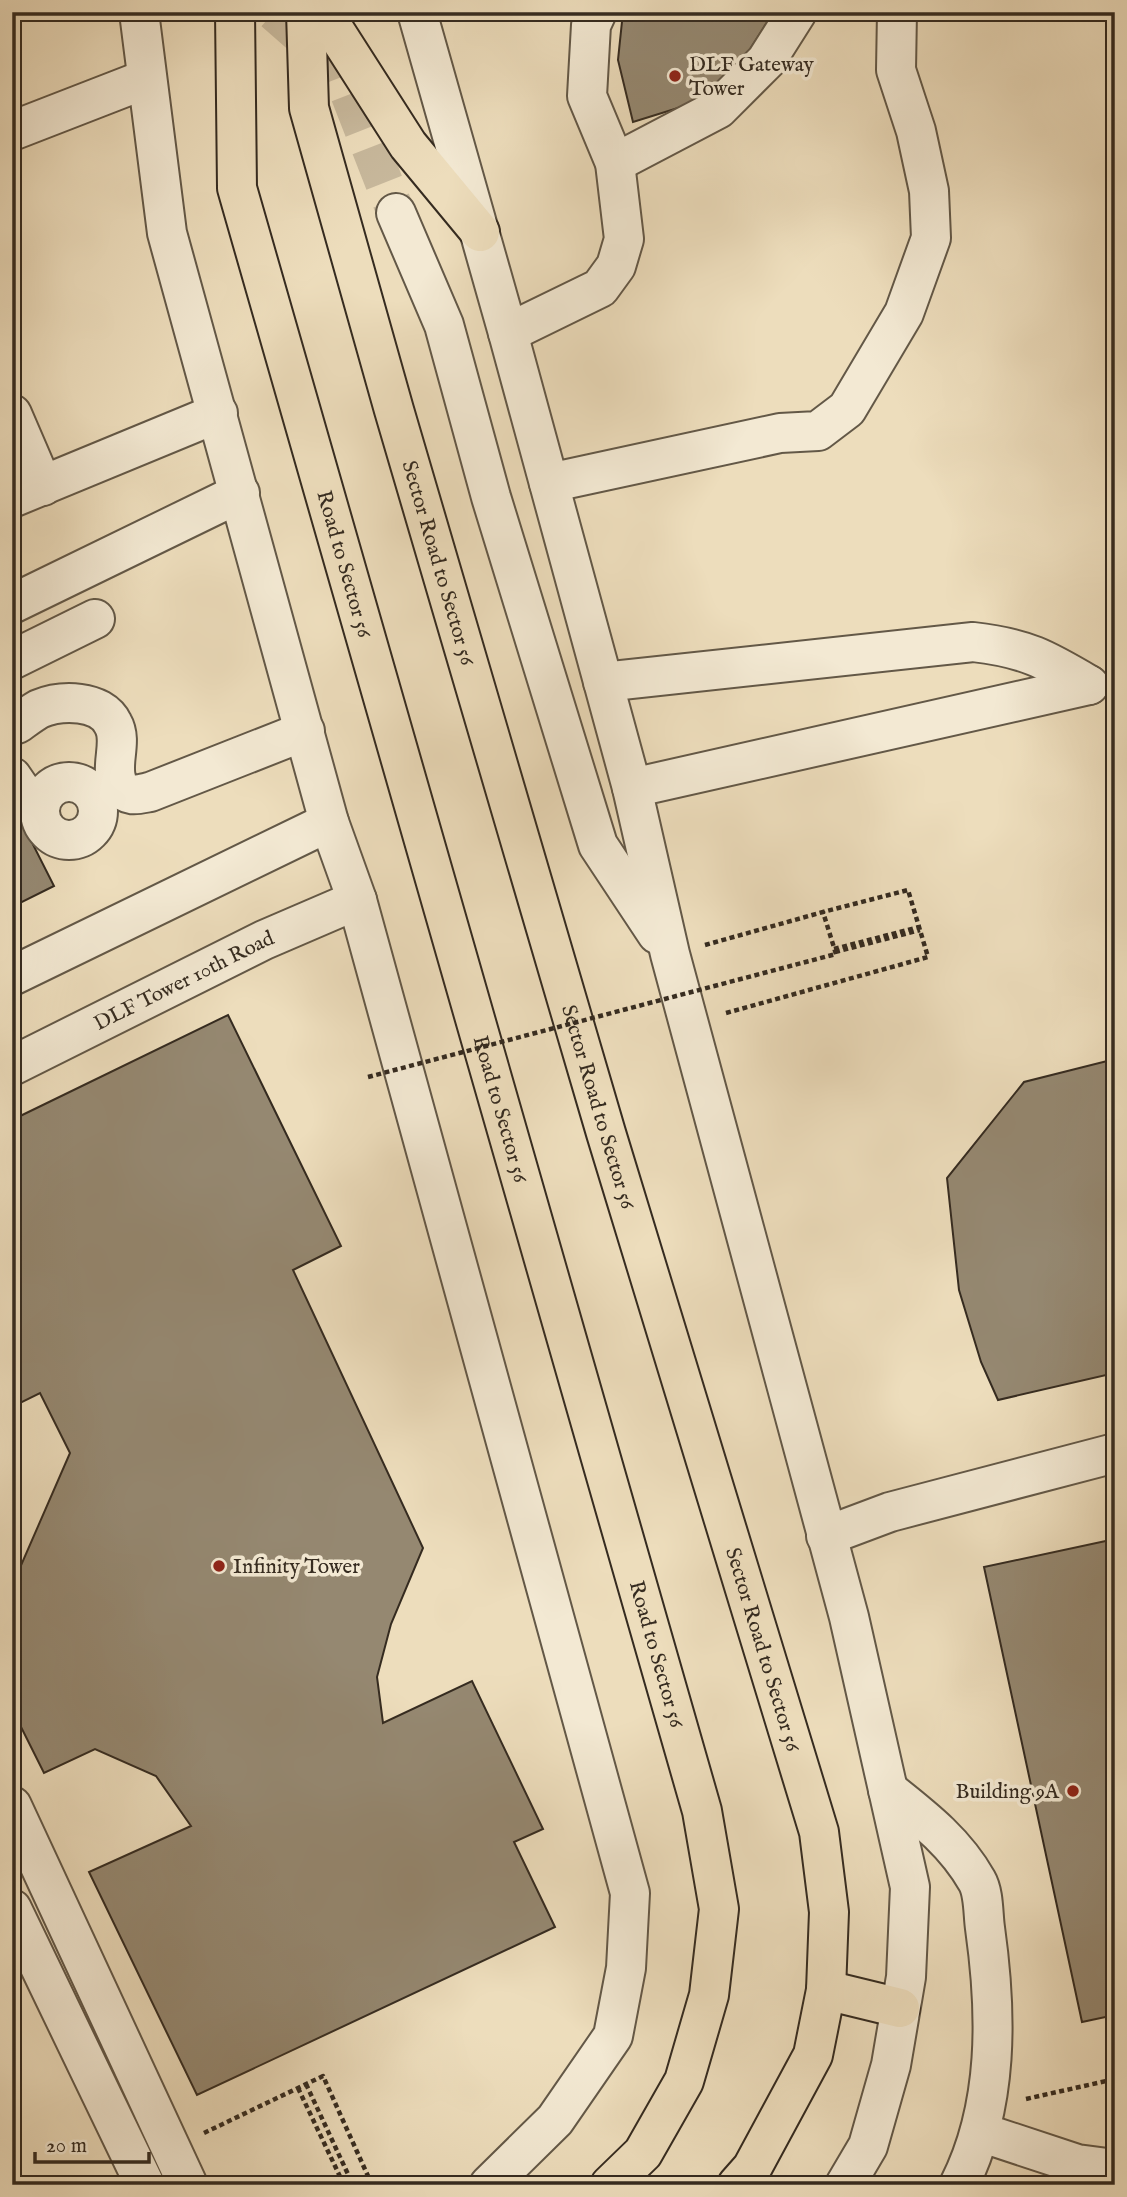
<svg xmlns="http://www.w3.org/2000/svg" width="1127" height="2197" font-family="'IM FELL English',serif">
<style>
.building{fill:#958871;stroke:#352b20;stroke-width:2}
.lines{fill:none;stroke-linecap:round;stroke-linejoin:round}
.minor-tunnel{stroke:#c8b99d;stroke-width:38;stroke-dasharray:38 19;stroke-linecap:butt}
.minor-casing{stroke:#635847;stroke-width:42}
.major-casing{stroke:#352b20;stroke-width:42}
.path{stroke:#352b20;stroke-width:4.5;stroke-dasharray:5 3.5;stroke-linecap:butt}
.minor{stroke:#f3e9d3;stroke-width:38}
.major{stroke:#edddbc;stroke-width:38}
.path-bridge{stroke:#352b20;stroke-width:4.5;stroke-dasharray:5 3.5;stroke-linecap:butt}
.poi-dot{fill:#8f2418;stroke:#f3e9d3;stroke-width:2.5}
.labels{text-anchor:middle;stroke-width:7;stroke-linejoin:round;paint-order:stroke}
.poi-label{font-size:21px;fill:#352b20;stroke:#f3e9d3;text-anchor:start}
.street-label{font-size:21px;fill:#352b20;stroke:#f3e9d3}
</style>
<rect width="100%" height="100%" fill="#edddbc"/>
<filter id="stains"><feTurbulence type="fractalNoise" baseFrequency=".00286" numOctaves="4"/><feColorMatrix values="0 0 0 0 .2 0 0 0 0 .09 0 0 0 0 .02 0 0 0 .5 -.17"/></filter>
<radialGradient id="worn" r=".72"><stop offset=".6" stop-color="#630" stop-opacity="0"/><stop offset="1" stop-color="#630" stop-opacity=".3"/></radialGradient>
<!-- building -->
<path class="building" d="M623 12H770L768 21 740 65 716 88 694 103 633 122 618 60Z
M12 803 54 886 12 907Z
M228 1015 341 1246 293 1270 423 1548 391 1624 377 1677 383 1723 472 1681 543 1829 514 1842 555 1927 197 2095 89 1872 191 1826 156 1776 95 1749 44 1773 12 1709V1586L70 1453 40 1393 12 1407V1120Z
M1115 1059V1373L998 1400 981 1362 959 1290 947 1178 1024 1082Z
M1115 1539V2015L1082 2022 984 1567Z"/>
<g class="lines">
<!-- minor-tunnel -->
<path class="minor-tunnel" d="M274 12 340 70 396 213"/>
<!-- minor casing -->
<g class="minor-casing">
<g id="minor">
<path d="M139 12 167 233 329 822 357 900 630 1893 626 1968 613 2036 555 2120 489 2185"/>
<path d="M417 12 508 333 632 788 670 954 849 1617 910 1887 906 1977 891 2065 868 2146 845 2185"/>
<path d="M12 131 146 79"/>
<path d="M615 163 718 109 766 61 797 12"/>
<path d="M396 213 444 325 491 497 598 845 657 934"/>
<path d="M508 333 600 288 616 266 624 239 615 163 587 96 591 25 597 12"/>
<path d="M12 414 43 486"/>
<path d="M549 483 780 433 818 431 847 409 904 313 931 238 929 191 916 131 896 70 897 12"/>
<path d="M12 498 218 413"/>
<path d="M12 604 240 493"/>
<path d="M12 660 95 619"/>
<path d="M603 682 973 642C1026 648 1045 659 1089 685"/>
<path d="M17 724C24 719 32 713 39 709 61 700 101 699 113 724 124 743 107 769 120 787 128 798 139 794 150 792L305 731"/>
<path d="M12 777 25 796 43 797"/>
<circle cx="69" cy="811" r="29"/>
<path d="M632 788 1089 685"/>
<path d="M12 976 329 822"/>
<path id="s1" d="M12 1066 264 940 357 900"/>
<path d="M826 1536 890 1512 1115 1453"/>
<path d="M888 1790C922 1817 955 1842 977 1881 984 1893 983 1914 985 1928 997 2013 999 2106 959 2185"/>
<path d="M12 1806 188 2185"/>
<path d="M12 1909 145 2185"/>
<path d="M980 2132 1077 2164 1115 2169"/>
</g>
</g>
<!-- major casing -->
<g class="major-casing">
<g id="major">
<path id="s2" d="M235 12 237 188 702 1811 719 1909 709 1995 684 2081 643 2153 610 2185"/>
<path id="s3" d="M306 12 309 108 394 410 606 1133 819 1832 829 1912 826 1990 813 2055 752 2168 737 2185"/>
<path d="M323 12 408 145 480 232"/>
<path d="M826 1990 900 2008"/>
</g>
</g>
<!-- path -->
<path class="path" d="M705 945 823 912 836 954
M834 949 919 927
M835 952 920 930
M726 1013 928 957 908 890 823 912
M306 2084 353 2185
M298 2088 344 2185
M1026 2099 1115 2079
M204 2133 323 2076 372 2185
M362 2185 370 2181"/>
<!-- minor -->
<use href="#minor" class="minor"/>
<!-- major -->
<use href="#major" class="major"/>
<!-- path-bridge -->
<path class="path-bridge" d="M368 1077 836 954"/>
</g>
<!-- markers -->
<g class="poi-dot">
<circle cx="675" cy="76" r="7"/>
<circle cx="219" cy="1566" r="7"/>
<circle cx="1073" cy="1791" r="7"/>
</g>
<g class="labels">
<!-- poi labels -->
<g class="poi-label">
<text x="689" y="71">DLF Gateway<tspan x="689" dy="24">Tower</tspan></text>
<text x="233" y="1573">Infinity Tower</text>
<text x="1059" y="1798" text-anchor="end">Building 9A</text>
</g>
<!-- street labels -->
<g class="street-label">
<text dy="7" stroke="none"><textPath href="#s3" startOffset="569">Sector Road to Sector 56</textPath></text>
<text dy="7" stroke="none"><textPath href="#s2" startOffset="567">Road to Sector 56</textPath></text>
<text dy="7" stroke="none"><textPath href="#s1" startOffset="192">DLF Tower 10th Road</textPath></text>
<text dy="7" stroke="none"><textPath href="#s3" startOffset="1136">Sector Road to Sector 56</textPath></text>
<text dy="7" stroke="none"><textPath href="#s2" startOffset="1134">Road to Sector 56</textPath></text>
<text dy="7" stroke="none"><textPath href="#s3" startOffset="1703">Sector Road to Sector 56</textPath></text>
<text dy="7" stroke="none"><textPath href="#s2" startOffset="1701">Road to Sector 56</textPath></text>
</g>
</g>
<!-- margin -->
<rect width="1127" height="2197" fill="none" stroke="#edddbc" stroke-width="42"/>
<rect x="14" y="14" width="1099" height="2169" fill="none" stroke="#352b20" stroke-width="3.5"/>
<rect x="21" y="21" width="1085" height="2155" fill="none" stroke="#352b20" stroke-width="2"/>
<!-- scale -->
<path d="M35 2152v10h114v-10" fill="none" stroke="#352b20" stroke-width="3.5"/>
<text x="46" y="2152" font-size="21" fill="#352b20" stroke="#f3e9d3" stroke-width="5" paint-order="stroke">20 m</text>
<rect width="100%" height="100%" filter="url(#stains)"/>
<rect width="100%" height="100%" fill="url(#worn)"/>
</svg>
